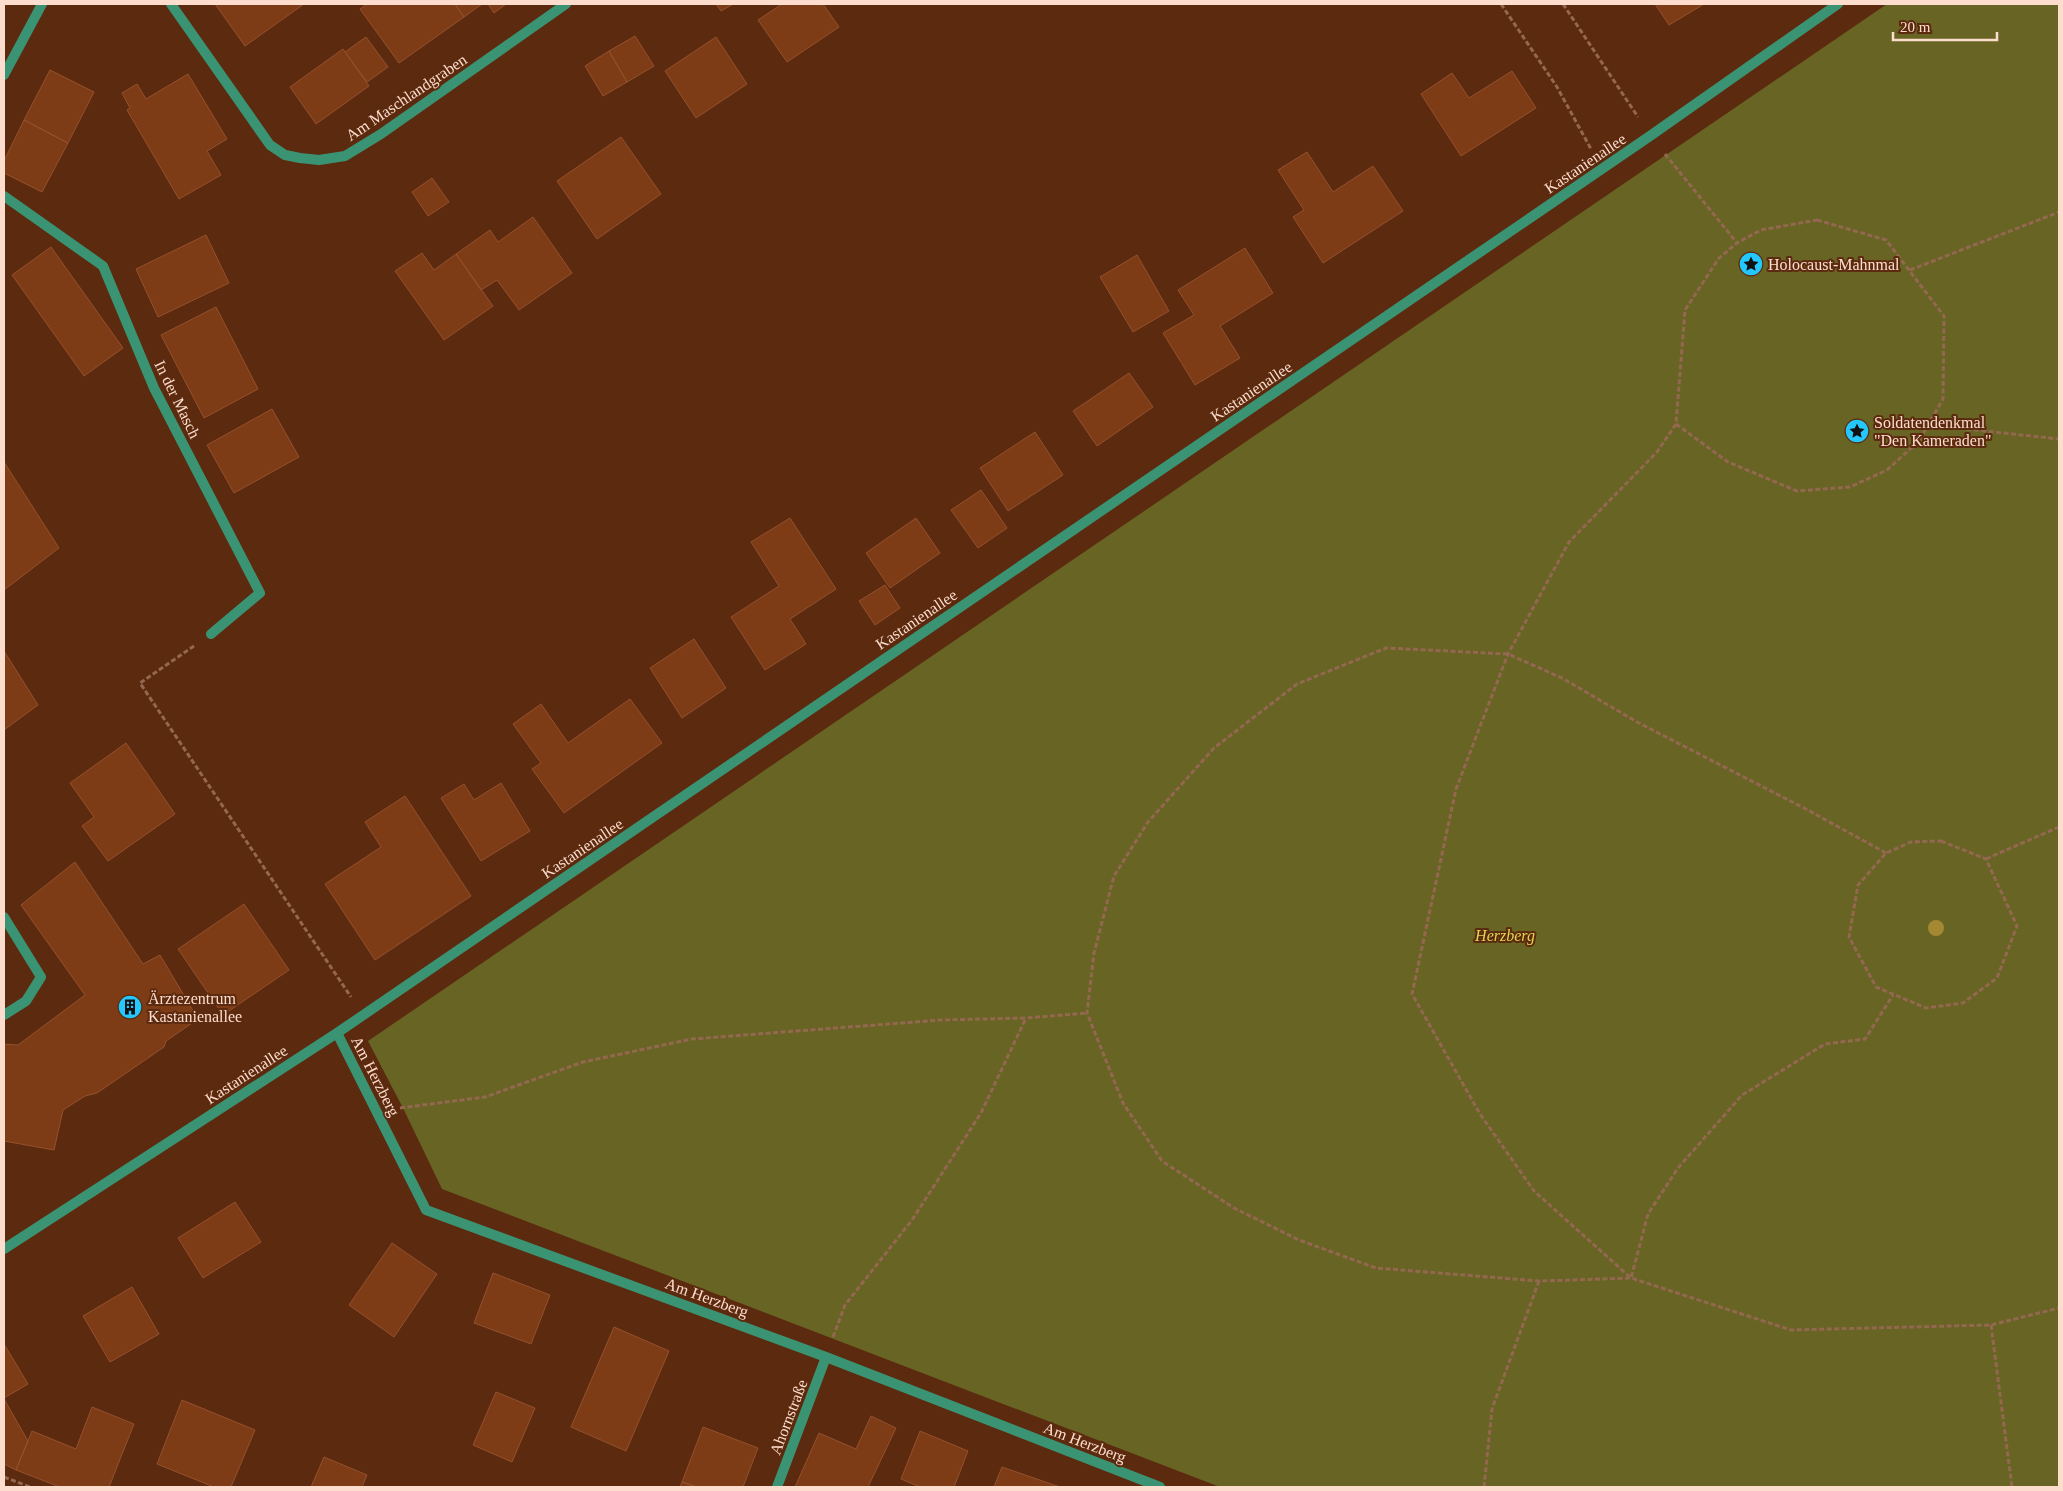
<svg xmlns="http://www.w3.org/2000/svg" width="2063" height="1491" font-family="Georgia,serif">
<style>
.green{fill:#676424}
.building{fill:#7d3b16;stroke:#95512e}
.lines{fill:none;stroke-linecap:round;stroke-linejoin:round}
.path{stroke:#946850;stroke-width:3;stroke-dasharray:5 2.5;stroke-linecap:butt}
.service{stroke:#3a9474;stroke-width:10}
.minor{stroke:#3a9474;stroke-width:10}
.tree{fill:#a48932}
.labels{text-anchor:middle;stroke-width:4;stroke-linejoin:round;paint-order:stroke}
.street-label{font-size:16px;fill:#fdddce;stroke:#5c2a0e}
.poi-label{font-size:16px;fill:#fdddce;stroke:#5c2a0e;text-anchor:start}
.park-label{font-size:16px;font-style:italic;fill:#ded750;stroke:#5c2a0e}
</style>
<rect width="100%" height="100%" fill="#5c2a0e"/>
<!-- green -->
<path class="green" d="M1887 4H2059V1487H1220L442 1189 403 1108 368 1041Z"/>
<!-- building -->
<path class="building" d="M215 4H304L245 46Z
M367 4H455L464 17 399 63 360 9Z
M455 4H482L464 17Z
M488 4H506L494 13Z
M716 4H733L721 11Z
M782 4H823L839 27 787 62 758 20Z
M1655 4H1704L1669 25Z
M635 36 654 66 627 82 609 51Z
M366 37 388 67 367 82 345 52Z
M716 37 747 84 696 118 665 71Z
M343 49 369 86 316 124 290 87Z
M609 51 627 82 603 96 585 66Z
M50 70 94 92 68 143 24 120Z
M1512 71 1536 108 1461 156 1421 94 1452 73 1469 98Z
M188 74 227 139 207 151 221 175 179 199 127 110 130 108 122 93 137 84 146 99Z
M24 120 68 143 42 192 4 173V161Z
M621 137 661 194 597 239 557 181Z
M1307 152 1333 192 1373 166 1403 211 1323 263 1293 217 1304 210 1278 170Z
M432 178 449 202 428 216 412 192Z
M533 217 572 273 519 310 497 280 481 290 456 254 490 230 498 242Z
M206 235 229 283 158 317 136 269Z
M51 247 123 348 84 376 12 275Z
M1245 248 1273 293 1220 326 1240 358 1195 385 1163 333 1194 315 1178 290Z
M422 253 434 270 456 254 493 306 444 340 395 271Z
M1137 255 1169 311 1133 332 1100 277Z
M216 307 258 389 204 418 161 335Z
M1129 373 1153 407 1097 446 1073 411Z
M272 409 299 457 234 493 207 445Z
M1035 432 1063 475 1008 511 980 468Z
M4 462 59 548 4 590Z
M981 490 1007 528 978 548 951 510Z
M790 518 836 589 790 619 806 644 765 670 731 617 779 586 751 542Z
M916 518 940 553 890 588 866 553Z
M885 585 900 608 875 625 859 601Z
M694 639 726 688 682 718 650 668Z
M4 651 38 705 4 730Z
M630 699 662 743 564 813 532 769 541 763 513 724 541 704 568 743Z
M126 743 175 814 108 861 82 826 94 817 70 783Z
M501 783 530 831 481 861 441 798 464 784 474 800Z
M405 796 471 896 375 960 325 884 381 847 365 822Z
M75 862 143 964 160 955 198 1019 166 1041 164 1047 97 1093 85 1096 63 1110 54 1150 4 1141V1044L18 1045 85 995 21 905Z
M244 904 289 970 223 1015 178 949Z
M235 1202 261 1242 203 1278 178 1238Z
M392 1243 437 1274 394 1337 349 1305Z
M493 1273 550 1295 531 1344 474 1323Z
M132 1287 159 1334 110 1362 83 1316Z
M614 1327 669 1351 626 1451 571 1427Z
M4 1344 28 1384 4 1398Z
M496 1392 535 1408 512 1462 473 1445Z
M4 1399 28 1441 16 1470 4 1464Z
M182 1400 255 1430 231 1487H214L157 1464Z
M92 1407 134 1424 109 1487H60L16 1470 32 1431 76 1449Z
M871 1416 896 1428 868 1487H795L819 1433 856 1449Z
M703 1427 758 1448 743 1487H697L682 1482Z
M920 1431 968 1451 954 1487H920L901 1479Z
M324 1457 367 1475 362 1487H311Z
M1002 1467 1060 1487H994Z
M682 1482 697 1487H680Z"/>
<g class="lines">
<!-- path -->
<path class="path" d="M1501 4 1557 87 1591 149
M1563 4 1638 117
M1665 154 1737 243
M1817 220 1886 240 1944 316 1943 399 1919 441 1887 470 1850 487 1797 491 1728 462 1676 424 1685 310 1719 258 1737 243 1761 230Z
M1910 270 2059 212
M1676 424 1657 452 1569 542 1508 654 1456 789 1412 994 1480 1114 1534 1191 1631 1278 1648 1214 1678 1168 1742 1095 1825 1044 1865 1039 1893 995
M1929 425 2059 439
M194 646 140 683 351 997
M1941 841 1986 859 2017 926 1997 978 1963 1003 1926 1008 1876 987 1849 937 1858 885 1886 853 1911 842Z
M1886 853 1804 808 1637 722 1562 678 1508 654 1386 648 1297 684 1214 748 1148 822 1114 876 1094 953 1087 1013 1123 1103 1162 1161 1234 1208 1299 1240 1376 1268 1539 1281 1631 1278 1791 1330 1991 1325 2059 1308
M1986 859 2059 827
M400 1108 485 1097 583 1062 692 1039 941 1020 1026 1018 1087 1013
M1991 1325 2012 1487
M833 1337 845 1305 912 1220 981 1113 1026 1018
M4 1477 30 1487
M1484 1487 1492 1409 1539 1281"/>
<!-- service -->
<path class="service" d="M4 917 41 977 26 1001 4 1015"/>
<!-- minor -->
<path class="minor" d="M171 4 270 145 285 155 300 158 319 160 345 156 381 134 566 4
M4 75 42 4
M4 196 103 266 154 388 260 593 211 634
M337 1033 426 1210 826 1357 1160 1487
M4 1249 337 1033 1650 136 1838 4
M777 1487 826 1357"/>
</g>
<!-- trees -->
<circle class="tree" cx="1936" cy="928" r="8"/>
<!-- icons -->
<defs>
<g id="sight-disc" transform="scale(1.25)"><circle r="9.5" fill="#23c9fe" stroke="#5c2a0e"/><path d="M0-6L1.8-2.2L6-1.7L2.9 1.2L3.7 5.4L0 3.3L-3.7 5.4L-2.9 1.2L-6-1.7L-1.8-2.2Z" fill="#111"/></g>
<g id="building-disc" transform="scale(1.25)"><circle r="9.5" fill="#23c9fe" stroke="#5c2a0e"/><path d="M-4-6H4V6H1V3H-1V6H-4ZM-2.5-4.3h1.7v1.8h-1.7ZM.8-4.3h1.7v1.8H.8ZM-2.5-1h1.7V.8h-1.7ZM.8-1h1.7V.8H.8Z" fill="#111"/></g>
</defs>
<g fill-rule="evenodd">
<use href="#sight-disc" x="1751" y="264"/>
<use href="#sight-disc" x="1857" y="431"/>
<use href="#building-disc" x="130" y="1007"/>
</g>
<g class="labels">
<!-- street labels -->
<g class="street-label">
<text transform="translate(406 97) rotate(-34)" y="6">Am Maschlandgraben</text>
<text transform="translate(1585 163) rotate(-34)" y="6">Kastanienallee</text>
<text transform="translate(1251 391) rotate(-34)" y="6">Kastanienallee</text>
<text transform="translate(178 399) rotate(64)" y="6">In der Masch</text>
<text transform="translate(916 619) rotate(-34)" y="6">Kastanienallee</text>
<text transform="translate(582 848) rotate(-34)" y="6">Kastanienallee</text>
<text transform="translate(246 1074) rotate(-33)" y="6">Kastanienallee</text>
<text transform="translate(376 1076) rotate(63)" y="6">Am Herzberg</text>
<text transform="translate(707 1297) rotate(20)" y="6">Am Herzberg</text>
<text transform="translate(788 1417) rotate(-69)" y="6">Ahornstraße</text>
<text transform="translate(1085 1442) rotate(21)" y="6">Am Herzberg</text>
</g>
<!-- poi labels -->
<g class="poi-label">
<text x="1768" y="270">Holocaust-Mahnmal</text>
<text x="1874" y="428">Soldatendenkmal<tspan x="1874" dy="18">"Den Kameraden"</tspan></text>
<text x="148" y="1004">Ärztezentrum<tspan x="148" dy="18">Kastanienallee</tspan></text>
</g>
<!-- park labels -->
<g class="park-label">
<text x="1505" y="941">Herzberg</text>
</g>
</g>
<!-- border -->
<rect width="2063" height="1491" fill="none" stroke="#fdddce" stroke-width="10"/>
<!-- scale -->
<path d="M1893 32v8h104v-8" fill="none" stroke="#fdddce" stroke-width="2.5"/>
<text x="1900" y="32" font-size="15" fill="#fdddce" stroke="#5c2a0e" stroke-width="4" paint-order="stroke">20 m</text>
</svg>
